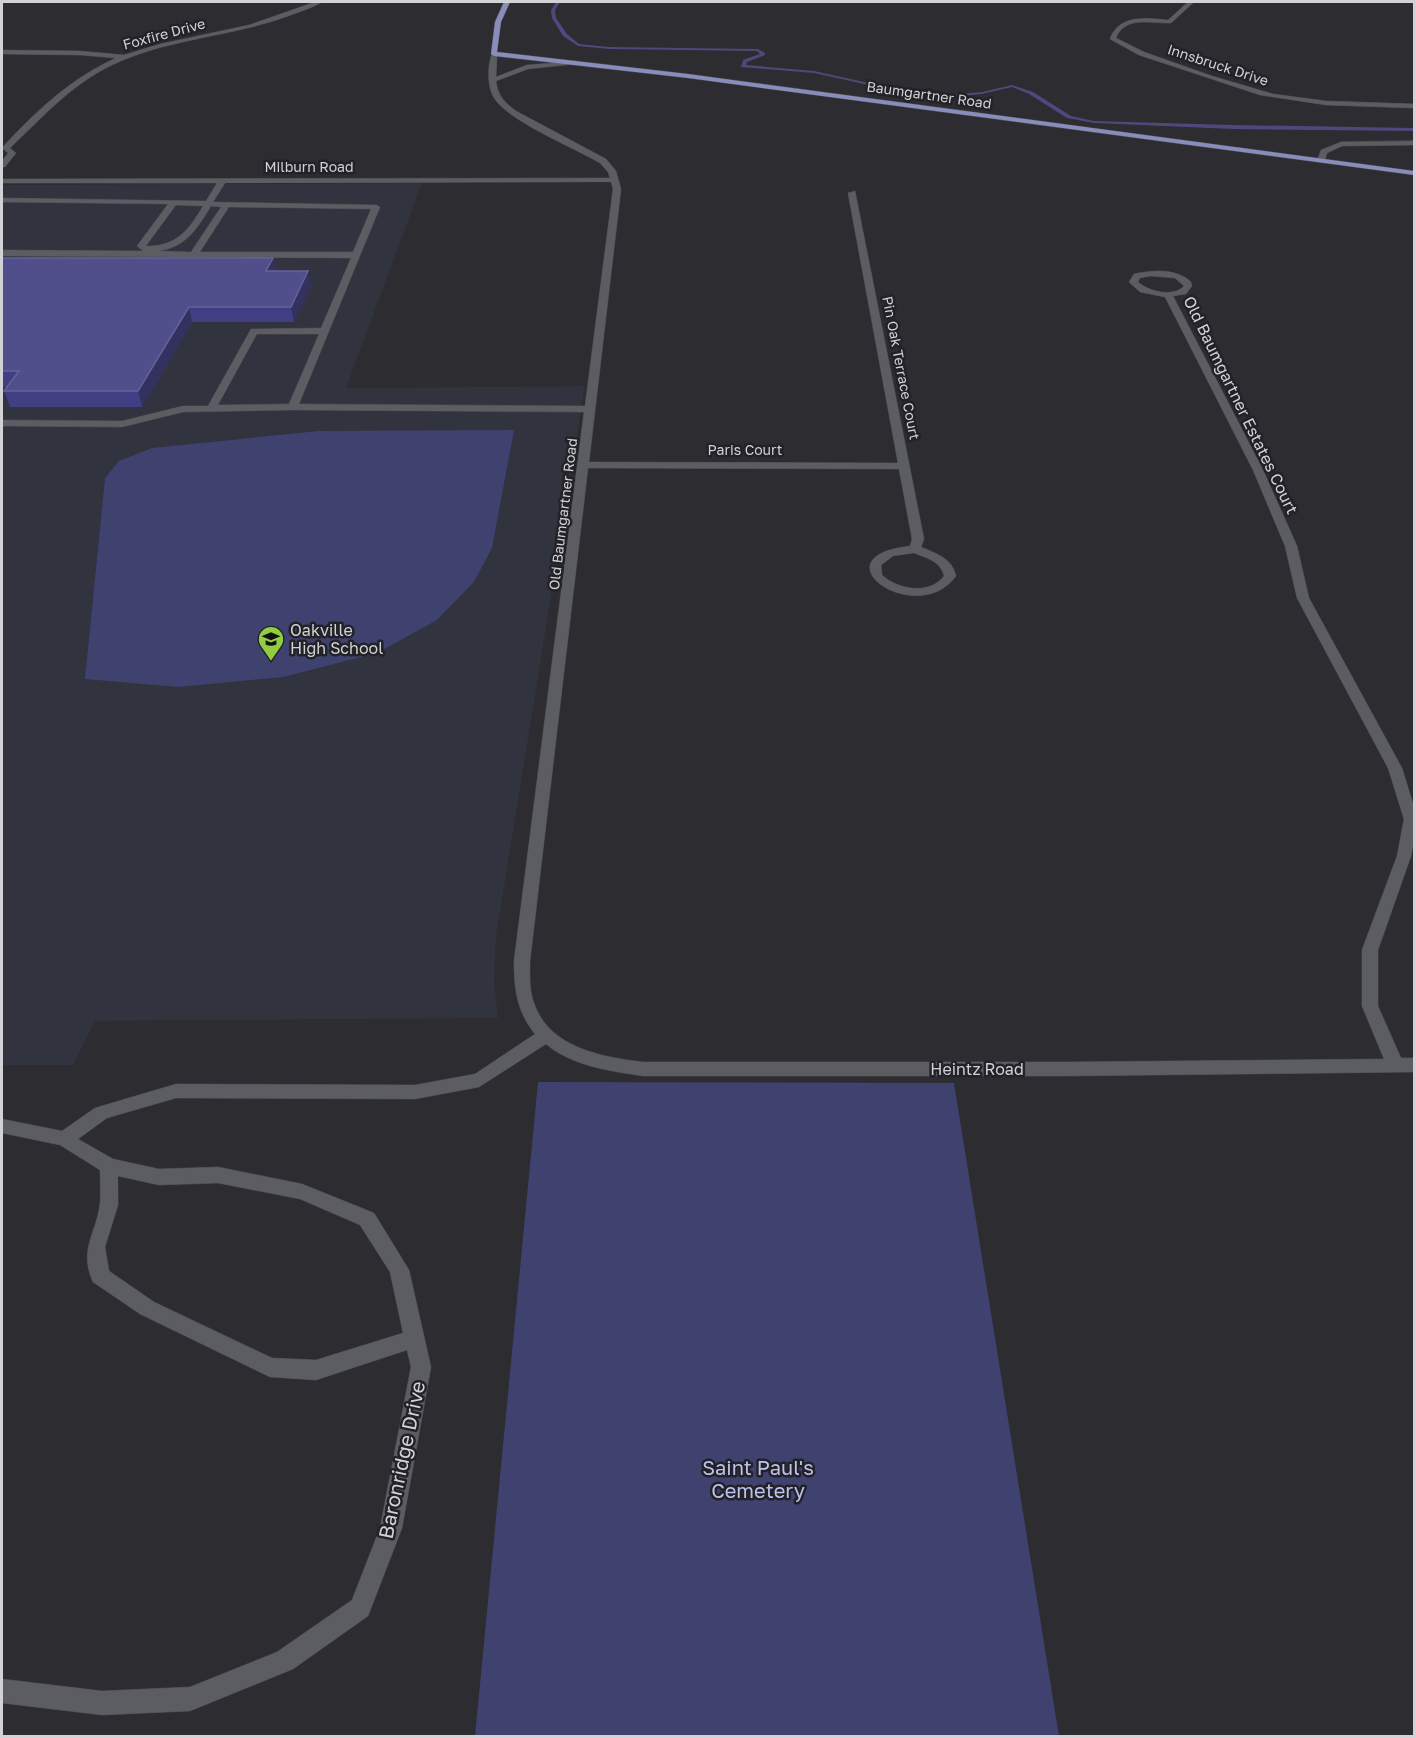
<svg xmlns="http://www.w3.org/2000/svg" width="1416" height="1738" font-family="'Golos Text',sans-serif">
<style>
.built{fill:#31333e}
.green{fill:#3f416f}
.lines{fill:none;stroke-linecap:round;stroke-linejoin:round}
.stream{fill:#50477b;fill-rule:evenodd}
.minor-casing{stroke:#494a4e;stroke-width:1}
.major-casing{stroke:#494a4e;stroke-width:1}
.minor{fill:#5c5d63;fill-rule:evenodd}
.major{fill:#898dbc;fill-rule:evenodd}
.wall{fill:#413f83}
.shaded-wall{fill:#32315f}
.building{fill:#504f8c;stroke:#646397;stroke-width:1.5}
.labels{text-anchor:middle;stroke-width:5;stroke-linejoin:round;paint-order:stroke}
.far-street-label{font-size:14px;fill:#d1d2d5;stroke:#222228}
.street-label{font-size:16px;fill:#d1d2d5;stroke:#222228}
.poi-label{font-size:16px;fill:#d1d2d5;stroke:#222228;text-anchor:start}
.near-street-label{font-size:20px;fill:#d1d2d5;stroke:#222228}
.near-park-label{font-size:20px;fill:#bdc2ec;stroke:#222228}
</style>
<rect width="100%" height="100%" fill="#2c2c31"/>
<!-- built -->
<path class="built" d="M422 183 346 388 585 386 496 937 494 980 498 1018 95 1021 73 1065H2V185Z"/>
<!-- green -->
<path class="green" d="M514 430 492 548 474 582 437 620 377 653 283 677 178 687 85 679 105 478 119 461 152 448 319 431Z
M538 1082 954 1083 1059 1736H475Z"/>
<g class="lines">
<!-- stream -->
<path class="stream" d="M556 2H560L555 10 556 18 567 34 579 44 609 47 758 49 765 53V55L747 62 746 65 814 71 905 91 949 95 982 92 1012 85 1033 92 1071 116 1094 121 1233 125 1414 128V131L1233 129 1094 123 1067 118 1029 94 1012 87 982 94 949 97 905 93 814 73 741 67 743 60 760 54 757 51 609 49 578 46 563 36 552 18 551 10Z"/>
<!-- minor casing -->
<g class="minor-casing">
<path id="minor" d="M315 2H322C312 8 299 12 288 16 234 36 174 38 121 61 75 80 45 115 10 148L16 153 5 167H2V161L8 153 2 148C35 112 71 78 116 58L80 55 2 54V50L80 51 124 55 160 44 249 25Z
M1188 2H1194L1171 23C1152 24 1125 15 1116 38L1144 52 1212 76 1273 94 1326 101 1414 104V108L1326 105 1260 95 1139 55 1110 39C1119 14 1146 18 1168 20Z
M492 53 497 54 496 77 527 65 576 61 574 64 528 69 496 81C498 96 504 102 516 111L606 159 616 171 621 189 589 462 898 463 848 193 855 191 924 539 921 547C937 554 952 558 956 576 917 630 813 557 910 546L912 539 899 469 588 468 530 961C530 975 529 990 534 1003 549 1048 602 1057 643 1062H1066L1384 1059 1362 1006V950L1397 856 1404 819 1388 768 1297 598 1285 546 1253 470 1165 297 1140 292 1129 282 1134 274C1153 270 1176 268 1191 282L1192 286 1186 294 1173 296 1263 470 1297 546 1309 598 1402 768 1414 807V839L1411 856 1378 950V1006L1401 1058H1414V1072L1066 1076H643C610 1071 572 1066 546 1044L479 1087 415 1099 176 1098 107 1118 78 1139 113 1159 159 1169 218 1167 302 1184 374 1213 409 1270 431 1367 402 1528 368 1616 293 1669 190 1711 102 1715 2 1703V1679L102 1691 190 1687 277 1652 352 1600 380 1528 411 1367 407 1350 316 1380 270 1377 140 1314 93 1282C78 1249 97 1233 100 1203 101 1192 100 1181 100 1170L60 1145 2 1133V1119L62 1131 95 1108 176 1084 415 1085 475 1074 535 1034C517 1012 514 989 514 961L584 412 293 410 183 412 122 427 2 426V420L122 421 183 406H208L251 329 321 328 351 258 2 256V250L143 251 137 246 168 204 2 202V198L206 201 217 183H2V179L610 178 608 172 600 163C575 148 502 119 492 94 487 82 488 64 492 53ZM611 182 613 189 585 406 299 404 380 207 376 205 213 202 225 183ZM176 205 203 206C189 230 176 247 146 246ZM211 206 221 207 191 252 159 251C186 247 197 229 211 206ZM229 207 371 209 353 252H200ZM1151 276 1175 278 1184 286C1173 298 1148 291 1138 282L1140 278ZM257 334H319L289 404 218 405ZM914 553C926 558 941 561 944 576 930 595 898 590 882 575L881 565 893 556ZM118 1176 159 1185 218 1183 300 1199 360 1225 390 1272 403 1333 316 1360 272 1358 154 1302 109 1271 105 1247 118 1205Z
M1414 141V145L1342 146 1327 153 1324 163 1317 161 1321 150 1341 142Z"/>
</g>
<!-- major casing -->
<g class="major-casing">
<path id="major" d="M504 2H510L501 22 497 52 688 74 1414 171V175L688 78 494 56 491 54 495 22Z"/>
</g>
<!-- minor -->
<use href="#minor" class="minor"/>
<!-- major -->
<use href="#major" class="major"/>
</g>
<!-- wall -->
<path class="wall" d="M2 258H273L276 271 311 286 294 322H192L142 407H10L4 391 7 387H2Z"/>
<!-- shaded-wall -->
<path class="shaded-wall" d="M273 258 276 273 266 271Z
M308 271 311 286 294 322 291 307Z
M189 307 192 322 142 407 138 391Z"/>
<!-- building -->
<path class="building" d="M2 258H273L266 271H308L291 307H189L138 391H4L19 371H2Z"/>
<!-- icons -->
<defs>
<g id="school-pin" transform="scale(1.35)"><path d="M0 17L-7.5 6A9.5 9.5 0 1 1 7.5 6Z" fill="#90cd41" stroke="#222228"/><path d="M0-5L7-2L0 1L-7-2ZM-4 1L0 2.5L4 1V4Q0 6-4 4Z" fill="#111"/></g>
</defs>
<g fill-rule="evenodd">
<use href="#school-pin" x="271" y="639"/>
</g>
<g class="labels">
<!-- far-street labels -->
<g class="far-street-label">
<text transform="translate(164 34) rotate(-15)" y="5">Foxfire Drive</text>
<text transform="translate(1218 65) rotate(18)" y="5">Innsbruck Drive</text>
<text transform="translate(929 95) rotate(8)" y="5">Baumgartner Road</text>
<text x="309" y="172">Milburn Road</text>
<text transform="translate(901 368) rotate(79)" y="5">Pin Oak Terrace Court</text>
<text x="745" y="455">Paris Court</text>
<text transform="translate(563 514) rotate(-83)" y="5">Old Baumgartner Road</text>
</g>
<!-- street labels -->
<g class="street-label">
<text transform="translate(1241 405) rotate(64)" y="6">Old Baumgartner Estates Court</text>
<text x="977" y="1075">Heintz Road</text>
</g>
<!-- poi labels -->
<g class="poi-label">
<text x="290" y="636">Oakville<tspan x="290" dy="18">High School</tspan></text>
</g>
<!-- near-street labels -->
<g class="near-street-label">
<text transform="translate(402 1460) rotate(-78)" y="7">Baronridge Drive</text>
</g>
<!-- near-park labels -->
<g class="near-park-label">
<text x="758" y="1475">Saint Paul's<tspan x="758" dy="23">Cemetery</tspan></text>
</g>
</g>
<!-- border -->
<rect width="1416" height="1738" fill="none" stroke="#d1d2d5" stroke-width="6"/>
</svg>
